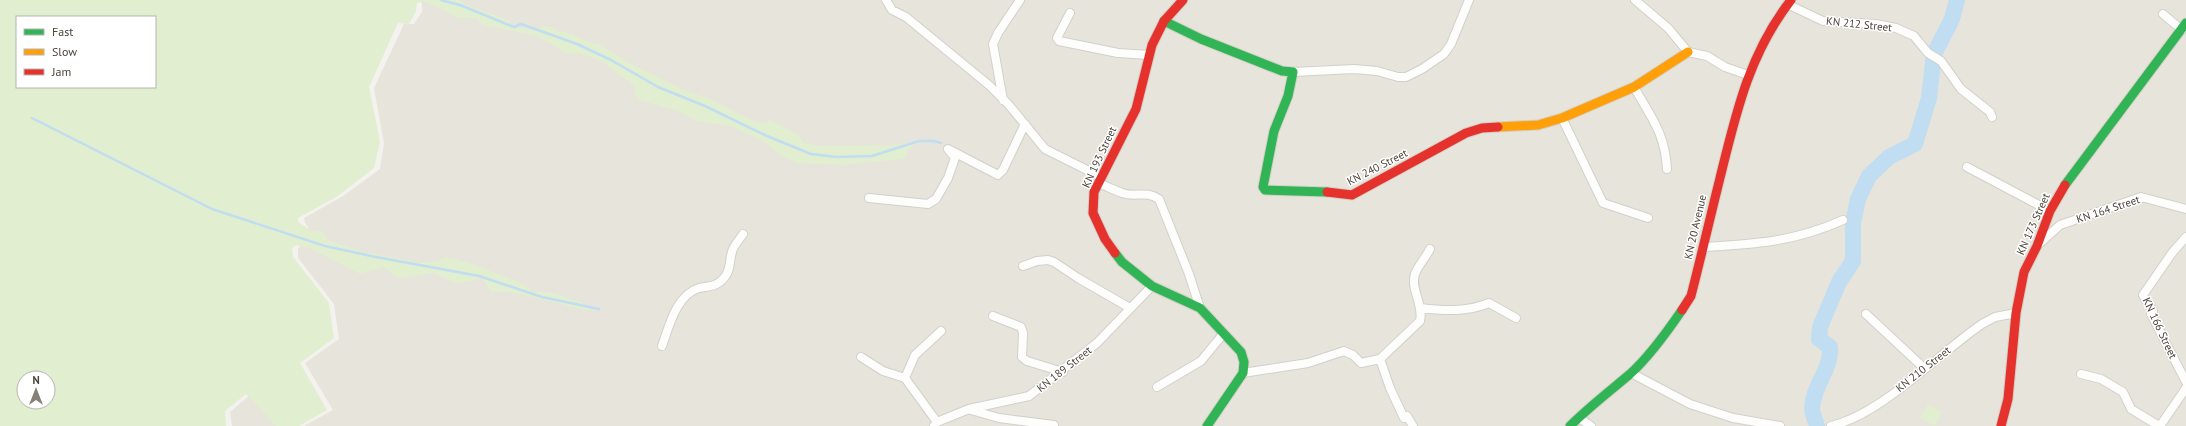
<svg xmlns="http://www.w3.org/2000/svg" width="2186" height="426" font-family="'PT Sans',sans-serif">
<style>
.residential{fill:#e7e4dc}
.green{fill:#e1eecf;fill-rule:evenodd}
.lines{fill:none;stroke-linecap:round;stroke-linejoin:round}
.stream{stroke:#c0ddf1;stroke-width:2.5}
.river{stroke:#c0ddf1;stroke-width:16}
.street-casing{stroke:#d2d0cb;stroke-width:10}
.fast-casing{stroke:#d3cfc5;stroke-width:11}
.slow-casing{stroke:#d3cfc5;stroke-width:11}
.jam-casing{stroke:#d3cfc5;stroke-width:11}
.street{stroke:#fdfdfc;stroke-width:8}
.fast{stroke:#30b455;stroke-width:9}
.slow{stroke:#ff9f0a;stroke-width:9}
.jam{stroke:#e5322d;stroke-width:9}
.labels{text-anchor:middle;stroke-width:3;stroke-linejoin:round;paint-order:stroke}
.street-label{font-size:11px;fill:#4b4439;stroke:#fff}
</style>
<rect width="100%" height="100%" fill="#f4f2ee"/>
<!-- residential -->
<path class="residential" d="M420 0H2186V426H304L333 410 305 363 339 339 334 304 298 258V249L301 245H306L309 228 305 223 304 218 343 196 380 169 384 143 374 88 404 24H414L422 12V4Z
M251 394 277 426H232L230 412Z"/>
<!-- green -->
<path class="green" d="M0 0H460L466 5 506 19 515 27 537 30 543 26 552 27 559 32H566L595 44 598 43 627 62 686 91 711 99 747 118 763 123 770 120 799 135 803 142 817 146 896 145 917 140V143L908 150 905 159 842 165 798 163 780 155 764 141 730 126 696 121 681 112 639 100 636 97 634 85 599 60 582 54 566 53 537 36 483 25 476 18H459L424 1 417 3 416 11 409 24 398 23 369 87 380 142 374 168 338 196 298 218 299 223 311 230 322 231 328 240 360 251 419 263 438 261 446 257 473 264 523 284 533 292C552 289 572 301 590 306L591 309 589 311 516 293 490 291 482 278 457 284 433 273 399 279 384 267 360 274 310 248 296 245 292 249 293 257 329 303 334 338 300 363 327 410 299 426H276L246 394 225 411 226 426H0ZM17 17H155V87H17ZM24 378H48V402H24Z
M1928 404 1942 412 1935 426 1920 418Z"/>
<g class="lines">
<!-- stream -->
<path class="stream" d="M441 0 460 5 514 27 521 24 577 44 611 60 658 87 705 106 767 136 811 154 836 157 872 156 919 141H934L941 143
M32 118 212 209 325 246 376 257 479 276 542 297 599 309"/>
<!-- river -->
<path class="river" d="M1817 426C1816 421 1812 414 1812 408 1813 385 1832 369 1830 347L1819 339 1820 327 1839 282 1853 261V223L1858 199 1869 176 1889 157 1915 144 1929 98 1934 54 1952 19 1957 0"/>
<!-- street casing -->
<g class="street-casing">
<path id="street" d="M886 0 892 10 906 17 990 86 1009 105 1045 149 1101 177
M1635 0 1668 28 1688 52 1707 56 1725 67 1748 75
M1787 4 1823 21 1876 24 1896 28 1914 36 1928 53 1941 61 1961 89 1990 112 1992 117
M1070 13 1057 38 1059 41 1118 53 1150 55
M2163 14 2182 30
M1293 72 1354 69 1377 71 1398 77H1406L1422 69 1444 54 1451 44 1469 0
M1634 87C1651 117 1665 133 1667 169
M1003 100 993 44 998 33 1020 0
M1562 118 1603 203 1648 218
M1967 167 2050 211
M1098 183C1106 186 1114 190 1122 193 1137 198 1145 190 1159 199L1189 274 1200 308
M869 198 928 204 936 199 948 178 955 158 948 149 998 175 1003 170 1025 124
M2186 237 2172 253 2143 295 2153 311 2151 314 2186 382
M2039 244 2060 225 2141 197 2186 209
M1703 247C1755 244 1794 242 1843 220
M1023 266 1037 261 1048 260 1054 262 1078 278 1130 308
M1421 308C1444 311 1467 312 1489 303L1516 318
M1866 314 1925 369
M993 316 1021 327 1023 333 1022 357 1027 361 1063 372
M662 346C669 327 676 295 699 288 708 286 717 287 724 278 731 270 729 262 732 252 733 246 740 239 743 234
M861 357 883 371 905 378 937 422
M1380 359 1390 388 1404 418 1407 416 1413 426
M1243 373 1308 363 1344 351 1353 355 1361 363 1380 359 1420 321C1424 305 1410 289 1415 274 1418 266 1426 257 1430 249
M1631 373 1690 404 1733 418 1780 426
M2081 374 2101 379 2123 392 2131 409 2159 426
M905 378 915 355 941 331
M1157 387 1201 361 1224 333
M971 410 999 418 1054 425
M1579 418 1591 426
M934 426 937 422 969 409 1029 396 1097 343 1152 286
M1831 426C1882 414 1938 354 1982 324L1995 317 2016 313
M2160 426 2186 388"/>
</g>
<!-- fast casing -->
<g class="fast-casing">
<path id="fast" d="M1164 21 1201 39 1282 71 1293 72 1288 96 1274 131 1263 187 1265 190 1327 192
M2065 185 2186 23
M1115 253 1122 262 1152 286 1200 308 1241 352 1244 362 1243 373 1207 426
M1570 426C1589 407 1610 391 1630 374 1650 356 1667 332 1682 310"/>
</g>
<!-- slow casing -->
<g class="slow-casing">
<path id="slow" d="M1498 127 1538 125 1562 118 1634 87 1688 52"/>
</g>
<!-- jam casing -->
<g class="jam-casing">
<path id="jam" d="M1327 192 1352 195 1466 133 1482 128 1498 127
M1115 253 1105 239 1093 213 1094 192 1136 109 1152 45 1164 21 1183 0
M1682 310 1691 296C1701 257 1710 218 1720 178 1736 113 1749 54 1791 0
M2001 426 2008 399 2016 313 2024 272 2037 246 2050 211 2065 185"/>
</g>
<!-- street -->
<use href="#street" class="street"/>
<!-- fast -->
<use href="#fast" class="fast"/>
<!-- slow -->
<use href="#slow" class="slow"/>
<!-- jam -->
<use href="#jam" class="jam"/>
</g>
<g class="labels">
<!-- street labels -->
<g class="street-label">
<text transform="translate(1859 24) rotate(6)" y="4">KN 212 Street</text>
<text transform="translate(1099 157) rotate(-65)" y="4">KN 193 Street</text>
<text transform="translate(1377 167) rotate(-27)" y="4">KN 240 Street</text>
<text transform="translate(2108 209) rotate(-18)" y="4">KN 164 Street</text>
<text transform="translate(2033 224) rotate(-66)" y="4">KN 173 Street</text>
<text transform="translate(1695 227) rotate(-77)" y="4">KN 20 Avenue</text>
<text transform="translate(2160 328) rotate(65)" y="4">KN 166 Street</text>
<text transform="translate(1064 369) rotate(-38)" y="4">KN 189 Street</text>
<text transform="translate(1923 369) rotate(-38)" y="4">KN 210 Street</text>
</g>
</g>
<!-- legend -->
<rect x="16" y="16" width="140" height="72" fill="#ffffff" stroke="#b7b4b0"/>
<rect x="24" y="29" width="20" height="6" fill="#30b455" stroke="#b7b4b0"/>
<text x="52" y="36" font-size="12" fill="#4b4439">Fast</text>
<rect x="24" y="49" width="20" height="6" fill="#ff9f0a" stroke="#b7b4b0"/>
<text x="52" y="56" font-size="12" fill="#4b4439">Slow</text>
<rect x="24" y="69" width="20" height="6" fill="#e5322d" stroke="#b7b4b0"/>
<text x="52" y="76" font-size="12" fill="#4b4439">Jam</text>
<!-- north arrow -->
<g transform="translate(36 390)"><circle r="19" fill="#ffffff" stroke="#b7b4b0"/>
<path d="M0-3L7 15L0 10L-7 15Z" fill="#868178"/>
<text y="-6" font-size="11" font-weight="bold" text-anchor="middle" fill="#4b4439">N</text>
</g>
</svg>
